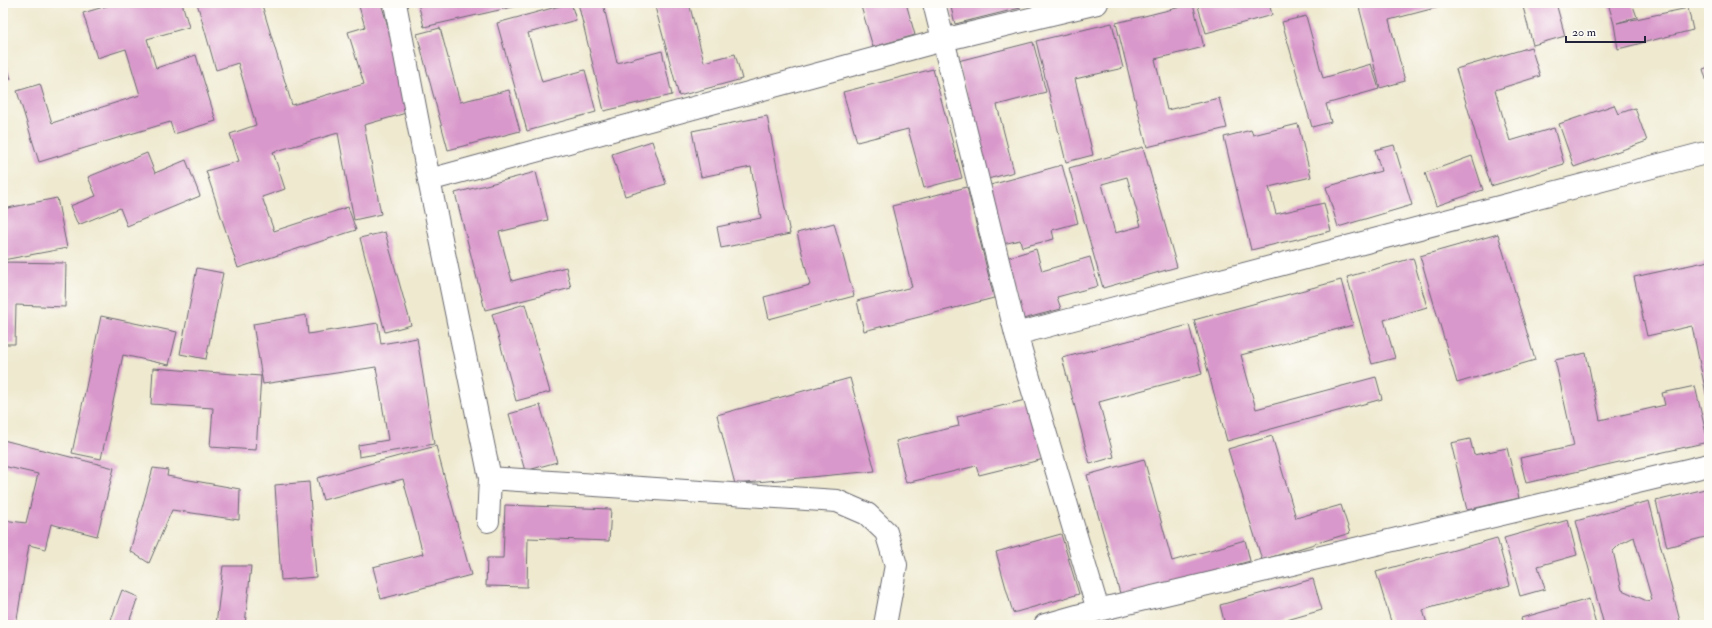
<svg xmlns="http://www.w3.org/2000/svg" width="1712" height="628" font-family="'IM FELL Double Pica',serif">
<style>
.building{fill:#d998cb;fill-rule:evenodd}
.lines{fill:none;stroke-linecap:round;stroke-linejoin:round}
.minor-casing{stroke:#69686f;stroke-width:24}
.minor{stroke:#fff;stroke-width:22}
</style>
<rect width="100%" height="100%" fill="#fdfcf7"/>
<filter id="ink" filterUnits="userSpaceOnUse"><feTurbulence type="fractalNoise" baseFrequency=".025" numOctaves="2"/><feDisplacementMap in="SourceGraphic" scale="8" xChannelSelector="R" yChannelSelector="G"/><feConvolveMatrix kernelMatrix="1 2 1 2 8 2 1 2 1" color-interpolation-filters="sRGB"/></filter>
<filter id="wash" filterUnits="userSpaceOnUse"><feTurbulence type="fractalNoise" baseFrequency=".012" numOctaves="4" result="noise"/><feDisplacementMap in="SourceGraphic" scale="16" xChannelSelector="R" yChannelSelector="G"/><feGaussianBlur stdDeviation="0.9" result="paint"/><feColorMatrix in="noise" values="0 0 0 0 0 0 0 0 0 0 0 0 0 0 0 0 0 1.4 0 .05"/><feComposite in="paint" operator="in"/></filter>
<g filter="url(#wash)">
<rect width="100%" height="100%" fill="#eee9cf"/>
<g id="blocks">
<!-- building -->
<path class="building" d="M117 3H182L189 27 147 39 156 68 196 55 216 121 174 134 170 122 39 162 17 91 40 84 52 123 140 95 126 49 97 58 83 13Z
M197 3H268L262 5 292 105 364 84 348 32 365 27 358 3H381L413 111 364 125 381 214 354 220 338 133 273 152 285 189 262 197 274 231 348 207 356 230 238 268 206 171 239 161 230 134 256 125 238 63 216 70Z
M418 3H526V4L424 27Z
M571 3 576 20 528 33 542 82 585 70 596 112 527 131 497 23Z
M578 3H603L617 63 662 51 672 95 604 111Z
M654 3H689L704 62 735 54 742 79 679 96Z
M860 3H906L915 35 873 47Z
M950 3H1019L1020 8 955 24Z
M1197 3H1269L1272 15 1206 33Z
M1358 3H1438L1439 7 1389 20 1405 81 1380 88Z
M1522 3H1556L1565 36 1533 45Z
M1608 3H1632L1637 17 1617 23 1688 8 1693 30 1618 49 1614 24Z
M1193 4 1204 47 1155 59 1167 110 1219 98 1227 128 1147 147 1116 23Z
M1306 16 1323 78 1371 64 1379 89 1326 104 1331 122 1312 127 1282 22Z
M1112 23 1123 68 1075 79 1093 155 1066 162 1036 41Z
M440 28 460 102 509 90 520 131 448 150 417 34Z
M1033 42 1046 92 997 105 1014 172 988 179 958 61Z
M1531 47 1540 76 1495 90 1510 141 1554 128 1564 164 1491 186 1456 69Z
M3 54 11 79 3 81Z
M1709 67V89L1703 69Z
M933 69 962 178 924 188 908 129 857 142 843 92Z
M1614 105 1618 114 1635 108 1647 141 1574 167 1559 124Z
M767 116 790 234 721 248 717 227 761 218 751 167 701 177 692 131Z
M1298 124 1311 177 1269 187 1276 214 1324 203 1331 231 1251 250 1224 137 1251 130 1253 135Z
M652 141 666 184 625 196 612 154Z
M1394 145 1412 205 1338 227 1326 187 1381 171 1375 150Z
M1143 147 1177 267 1103 288 1069 168ZM1127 177 1141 226 1115 233 1102 184Z
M147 153 155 173 186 160 200 196 127 226 120 208 78 225 70 206 96 196 88 177Z
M1472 156 1483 190 1436 206 1425 173Z
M1062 165 1078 223 1052 230 1054 239 1022 247 1020 240 1003 244 987 186Z
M536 172 548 220 499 232 512 281 566 267 571 288 485 310 455 193Z
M967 187 994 298 864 331 857 301 912 287 892 206Z
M57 198 67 248 3 260V209Z
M834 223 854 296 769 319 764 297 810 285 797 233Z
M385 232 411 325 385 332 360 238Z
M1498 234 1535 360 1457 383 1420 256Z
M1036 249 1042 271 1090 257 1098 286 1057 297 1061 309 1023 319 1006 258Z
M1413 258 1427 307 1384 320 1395 358 1372 364 1347 277Z
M1709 261V403H1708L1692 326 1647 336 1634 277Z
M3 262 66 263 65 307 16 305 15 344H3Z
M197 268 223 273 206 359 180 354Z
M1341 280 1353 325 1241 355 1256 409 1376 377 1382 399 1227 441 1194 320Z
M525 304 550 392 516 401 492 314Z
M306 315 308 334 378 323 381 344 417 338 434 444 359 457 358 445 388 440 376 367 263 384 253 324Z
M101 316 177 332 169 365 123 355 101 459 72 453Z
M1189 325 1202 374 1099 402 1114 457 1090 464 1062 358Z
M1586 353 1600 420 1665 405 1662 393 1695 386 1708 442 1526 483 1520 458 1574 446 1555 360Z
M153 368 261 376 256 450 210 447 213 408 151 404Z
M850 378 875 471 735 484 717 415Z
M1029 399 1044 459 979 475 976 466 906 483 896 441 959 426 957 417Z
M540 405 557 462 525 471 509 414Z
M1272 436 1296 518 1341 505 1350 533 1262 560 1228 449Z
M1470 439 1474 455 1507 448 1519 498 1467 510 1451 443Z
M3 440 114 468 97 536 51 524 45 549 29 545 16 625H3V520L26 523 38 474 3 466Z
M436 446 471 575 381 599 373 567 423 554 403 479 323 500 317 478Z
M1144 459 1172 561 1245 540 1250 561 1121 597 1087 475Z
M153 468 168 470 167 476 240 489 239 520 172 510 149 563 130 551Z
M309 482 316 577 281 580 275 485Z
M1709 488V536L1667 547 1656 501Z
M1649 501 1681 625H1604L1576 521ZM1634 537 1652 600 1647 601 1622 590 1613 551 1620 544Z
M505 505 611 509 609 541 528 538 527 587 486 586 487 558H503Z
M1568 520 1577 555 1538 566 1545 589 1520 596 1504 538Z
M1061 534 1079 594 1013 613 996 552Z
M1497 538 1510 585 1423 610 1427 624 1392 625 1376 572Z
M223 566H251L245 625H216Z
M1313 579 1322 610 1273 624 1274 625H1225L1220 605Z
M122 590 138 597 128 625H109Z
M1589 599 1596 625H1523L1521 618Z"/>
</g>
</g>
<g filter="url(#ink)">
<use href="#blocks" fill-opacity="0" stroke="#69686f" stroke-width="1"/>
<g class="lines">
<!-- minor casing -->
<g class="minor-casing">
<path id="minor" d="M395 3 429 180 490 478 488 521
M934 3 1016 334 1098 610
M429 180 943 40 1097 3
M1016 334 1709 152
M490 478 837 501 867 514 886 532 896 565 885 625
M1045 625 1098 610 1709 465"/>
</g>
<!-- minor -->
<use href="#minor" class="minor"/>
</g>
</g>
<!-- margin -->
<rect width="1712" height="628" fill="none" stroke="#fdfcf7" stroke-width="16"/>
<!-- scale -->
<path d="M1566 36v6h79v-6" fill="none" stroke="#22223b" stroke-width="2"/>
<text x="1572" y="36" font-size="12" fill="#22223b" stroke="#fdfcf7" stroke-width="3" paint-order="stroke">20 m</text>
</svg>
